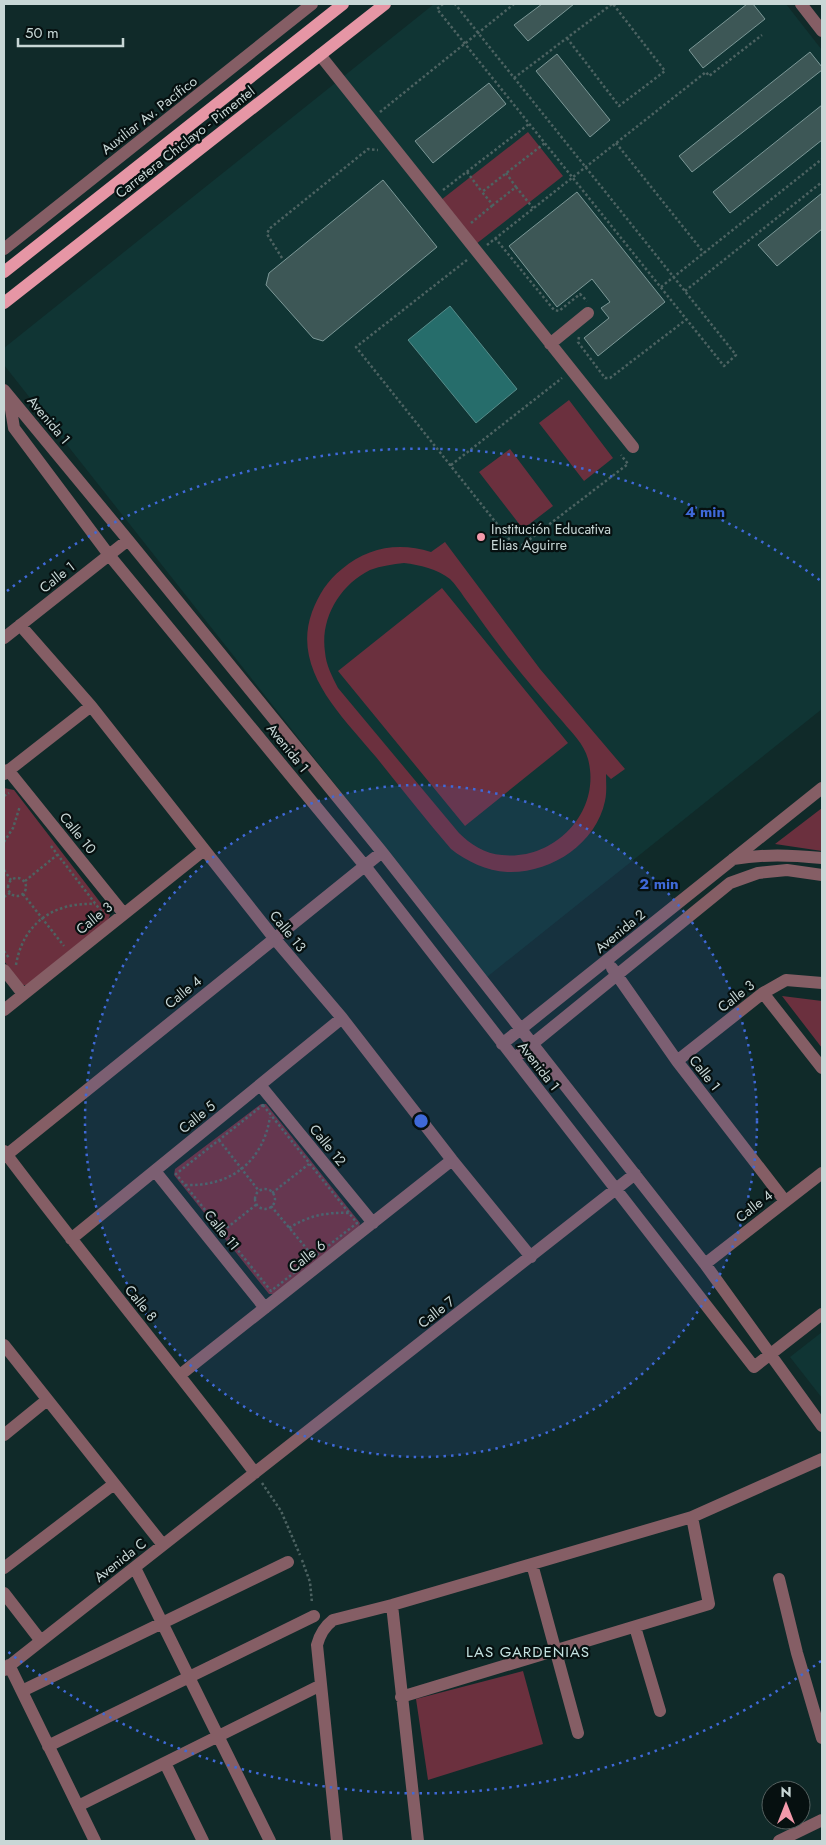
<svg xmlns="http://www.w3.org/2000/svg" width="826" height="1845" font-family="Jost,sans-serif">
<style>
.built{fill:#103534}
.green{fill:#6b303e;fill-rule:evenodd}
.water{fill:#266d6b;stroke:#578d8b}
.building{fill:#3d5756;stroke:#7c9897}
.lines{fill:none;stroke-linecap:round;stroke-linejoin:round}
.path{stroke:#4d6362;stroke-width:2.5;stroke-dasharray:2.5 2.5;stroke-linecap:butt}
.minor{stroke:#855e65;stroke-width:12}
.major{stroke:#e696a5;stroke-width:12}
.ring{fill:none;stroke:#3f69d8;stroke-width:2.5;stroke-dasharray:2.5 5}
.poi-dot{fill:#f39aab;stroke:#061010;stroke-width:2}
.labels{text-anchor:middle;stroke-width:4.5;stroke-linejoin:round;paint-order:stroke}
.street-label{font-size:14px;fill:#c8d7d6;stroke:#061010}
.poi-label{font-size:14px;fill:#c8d7d6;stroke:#061010;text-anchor:start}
.neighbourhood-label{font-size:15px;letter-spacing:1px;fill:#c4e2e1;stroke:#061010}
.centre{fill:#3f69d8;stroke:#061010;stroke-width:2.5}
.ring-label{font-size:15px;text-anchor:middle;font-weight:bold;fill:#3f69d8;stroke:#061010;stroke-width:4.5;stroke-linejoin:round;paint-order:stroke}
</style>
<rect width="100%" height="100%" fill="#102a29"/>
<!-- built -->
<path class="built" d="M434 4H786L822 50V709L487 977 4 365V348Z
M822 1332V1398L790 1357Z"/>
<!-- green -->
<path class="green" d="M528 132 563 176 476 244 441 200Z
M569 400 613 458 584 481 539 423Z
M510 449 553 506 523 529 479 472Z
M445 542 540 669 625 769 611 779 606 774C606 783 607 792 605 801 596 844 550 874 507 872 487 871 466 861 451 849 425 819 401 788 376 757 343 717 291 670 312 612 319 594 327 581 342 569 368 547 399 542 431 552ZM404 563C420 565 437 569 450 579 455 584 460 591 464 597 474 610 483 624 493 637 515 667 538 694 563 722 572 733 584 744 588 759 602 812 554 861 502 855 485 854 470 844 459 833L338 688C332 676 326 665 325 652 320 618 340 585 370 570 381 566 393 564 404 563Z
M442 588 568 743 465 826 338 671Z
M4 788 14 790 110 915 108 920 28 985H22L4 961Z
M822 808V851L775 844Z
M782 996 822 1001V1048Z
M261 1104H266L360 1223 358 1230 274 1294H269L174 1175 175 1169Z
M523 1671 543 1744 428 1780 416 1699Z"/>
<!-- water -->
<path class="water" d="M450 306 517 389 476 423 408 340Z"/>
<!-- building -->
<path class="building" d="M542 4H574L528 41 514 25Z
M747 4H753L765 19 703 68 689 50Z
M810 52 822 67V70L692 172 679 156Z
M557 54 610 120 590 137 536 71Z
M489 83 506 104 433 163 415 141Z
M822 105V140L730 213 713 192Z
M383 180 437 247 323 341 313 338 266 285 269 273Z
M577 192 665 302 598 356 584 338 609 318 601 308 610 302 592 279 557 307 509 246Z
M822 193V229L777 266 758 245Z"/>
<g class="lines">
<!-- path -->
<path class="path" d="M443 4 437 9 724 366 736 355 455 4
M567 38 619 106 665 71 613 4
M514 78 612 4
M380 112 514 4
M616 143 704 253
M467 172 482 192
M506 173 516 187 493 205 482 192 545 143
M516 187 533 208
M443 190 529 124
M471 223 493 205
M495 238 554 310 559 311 580 294 587 301
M487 245 706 72 709 76 762 35
M282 258 267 234 269 229 368 149 378 150
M467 260 356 347 517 549 628 464 621 455
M661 287 822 159
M685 291 822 182
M579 337 578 342 605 378H610L687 319
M451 465 562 378
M4 796 9 793
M4 842 13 828 20 806
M51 846 104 915
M4 870 11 880
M8 887a9 9 0 1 1 18 0a9 9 0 1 1-18 0Z
M25 881 57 855
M23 894 64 946
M4 897 10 893
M4 951 9 958
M16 965C23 923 54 902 95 904
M263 1105 357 1223 271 1291 176 1174Z
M219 1140 259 1191
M185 1185C230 1187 263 1162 270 1117
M255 1199a10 10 0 1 1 20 0a10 10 0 1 1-20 0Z
M272 1193 309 1164
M271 1206 312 1255
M289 1228C308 1216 326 1212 349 1213
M223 1231 257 1204
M262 1483 281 1511 300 1555
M302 1560 310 1582 312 1603"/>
<!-- minor -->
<path class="minor" d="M801 4 822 31
M320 55 633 447
M4 249 312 4
M550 344 588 313
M4 390 128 540 382 852 705 1264 822 1426
M9 397 14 428 109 555 365 866 754 1367 822 1314
M20 625 91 706 274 938 342 1018 452 1160 531 1257
M4 638 128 540
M8 770 124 914
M4 774 91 706
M733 859C765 854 790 855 822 858
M612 968 677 1061 785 1201
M4 970 23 994
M763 993 822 1068
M4 1010 204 850
M502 1044 822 788
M515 1058 730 883 758 873 787 870 822 875
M677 1061 763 993 786 980 822 983
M260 1085 373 1223
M4 1151C86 1260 173 1365 255 1473
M4 1157 382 852
M155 1171 265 1308
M71 1239 342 1018
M705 1264 822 1173
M4 1345 163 1545
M180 1375 452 1160
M4 1435 47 1400
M532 1564 578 1733
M4 1568 114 1484
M135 1568 270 1841
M779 1579 797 1653 822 1738
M4 1593 41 1641
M392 1605 418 1841
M635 1627 660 1711
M9 1665 95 1841
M4 1670 635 1174
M22 1691 288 1562
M401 1697 709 1604 692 1517
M48 1746 314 1616
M165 1763 203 1841
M78 1806 321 1685
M337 1841 317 1645C320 1634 324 1627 333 1620L392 1605 692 1517 822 1459
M779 1841 822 1820"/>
<!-- major -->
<path class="major" d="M4 272 343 4
M4 303 385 4"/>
</g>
<!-- distance rings -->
<circle cx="421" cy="1121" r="336" fill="#3f69d8" fill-opacity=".12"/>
<g class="ring">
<circle cx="421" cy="1121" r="336"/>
<path d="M821 1661A672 672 0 0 1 7 1651M7 591A672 672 0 0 1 821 581"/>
</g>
<!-- markers -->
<circle class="poi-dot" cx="481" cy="537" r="5"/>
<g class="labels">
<!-- street labels -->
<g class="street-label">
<text transform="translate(149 115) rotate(-38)" y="5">Auxiliar Av. Pacífico</text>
<text transform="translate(185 142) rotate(-38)" y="5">Carretera Chiclayo - Pimentel</text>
<text transform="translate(49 420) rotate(50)" y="5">Avenida 1</text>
<text transform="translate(57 577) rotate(-38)" y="5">Calle 1</text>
<text transform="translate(288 748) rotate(51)" y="5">Avenida 1</text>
<text transform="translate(78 833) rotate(51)" y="5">Calle 10</text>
<text transform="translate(94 918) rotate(-39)" y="5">Calle 3</text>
<text transform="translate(288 931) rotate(51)" y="5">Calle 13</text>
<text transform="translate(620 931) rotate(-39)" y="5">Avenida 2</text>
<text transform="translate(183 992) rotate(-39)" y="5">Calle 4</text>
<text transform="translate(736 996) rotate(-38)" y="5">Calle 3</text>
<text transform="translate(539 1066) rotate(52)" y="5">Avenida 1</text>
<text transform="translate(705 1073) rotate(52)" y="5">Calle 1</text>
<text transform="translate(197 1117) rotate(-39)" y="5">Calle 5</text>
<text transform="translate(328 1145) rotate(51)" y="5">Calle 12</text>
<text transform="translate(754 1206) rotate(-38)" y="5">Calle 4</text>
<text transform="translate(222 1230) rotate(51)" y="5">Calle 11</text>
<text transform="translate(307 1256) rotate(-38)" y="5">Calle 6</text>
<text transform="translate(141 1303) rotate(51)" y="5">Calle 8</text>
<text transform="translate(436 1312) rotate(-38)" y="5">Calle 7</text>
<text transform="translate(120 1560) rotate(-38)" y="5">Avenida C</text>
</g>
<!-- poi labels -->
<g class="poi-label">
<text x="491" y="534">Institución Educativa<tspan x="491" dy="16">Elias Aguirre</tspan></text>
</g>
<!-- neighbourhood labels -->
<g class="neighbourhood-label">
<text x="528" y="1657">LAS GARDENIAS</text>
</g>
</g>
<circle cx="421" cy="1121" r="8" class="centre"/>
<g class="ring-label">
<text x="705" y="517">4 min</text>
<text x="659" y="889">2 min</text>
</g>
<!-- border -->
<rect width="826" height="1845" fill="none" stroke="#c8d7d6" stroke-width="10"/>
<!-- north arrow -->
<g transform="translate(786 1805)"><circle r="24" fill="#061010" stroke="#54605f"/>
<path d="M0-4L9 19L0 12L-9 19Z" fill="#f39aab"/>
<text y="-8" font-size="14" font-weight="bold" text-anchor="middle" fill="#c8d7d6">N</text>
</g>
<!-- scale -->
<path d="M18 38v8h105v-8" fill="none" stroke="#c8d7d6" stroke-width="2.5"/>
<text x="25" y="38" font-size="15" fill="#c8d7d6" stroke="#061010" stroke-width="4" paint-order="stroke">50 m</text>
</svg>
